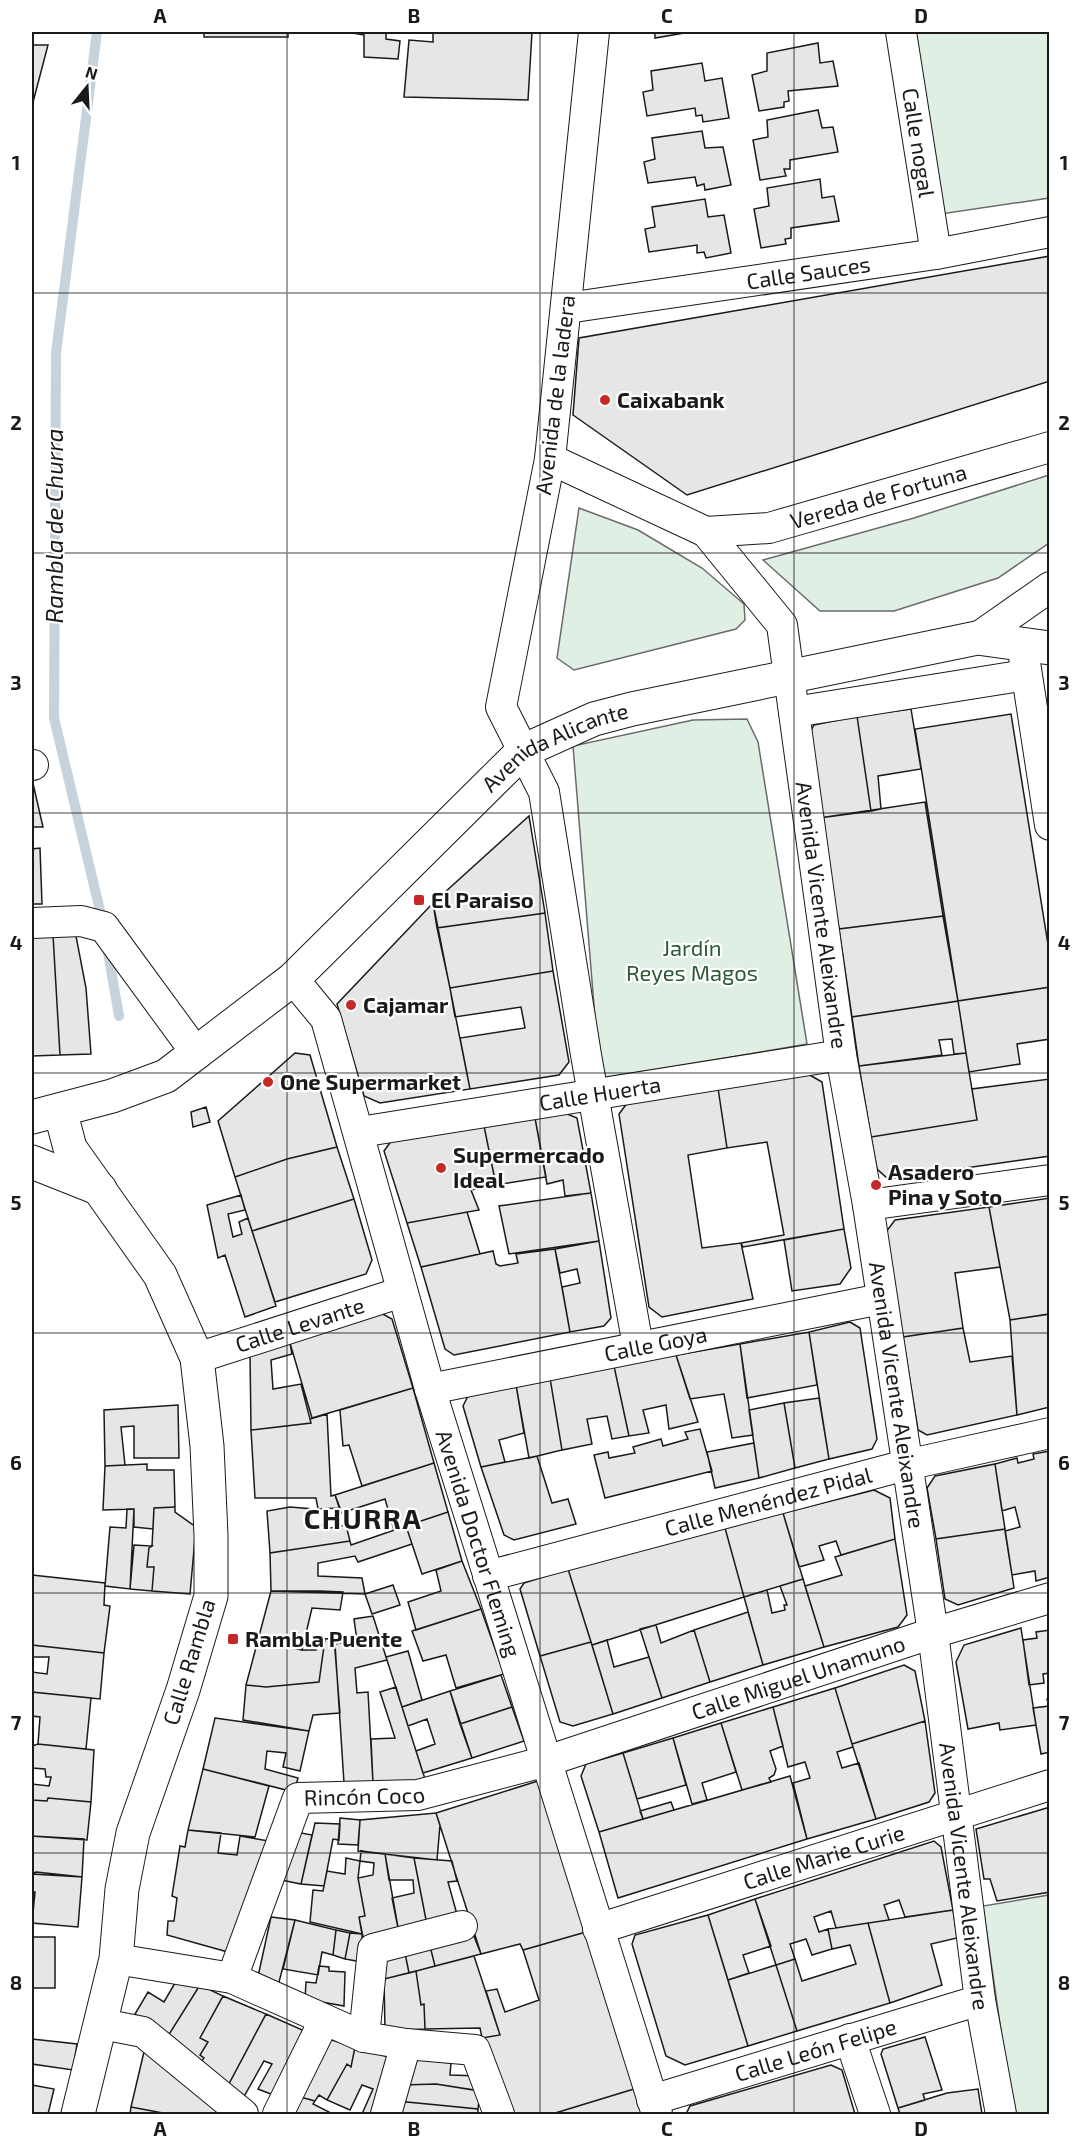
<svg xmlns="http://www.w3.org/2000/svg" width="1081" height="2146" font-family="'Exo 2',sans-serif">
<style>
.green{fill:#e0efe3;stroke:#6a6a6a;stroke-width:1.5}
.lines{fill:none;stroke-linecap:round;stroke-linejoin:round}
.stream{stroke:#c6d2dc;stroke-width:10}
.building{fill:#e6e6e6;stroke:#1a1a1a;stroke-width:1.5}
.street-casing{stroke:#1a1a1a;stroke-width:32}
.secondary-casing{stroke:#1a1a1a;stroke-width:35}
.street{stroke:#fff;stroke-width:30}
.secondary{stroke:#fff;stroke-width:33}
.grid{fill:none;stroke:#1a1a1a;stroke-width:1.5;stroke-opacity:0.55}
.poi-dot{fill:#c62828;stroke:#fff;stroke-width:2}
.labels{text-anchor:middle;stroke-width:4.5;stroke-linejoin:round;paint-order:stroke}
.street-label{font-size:22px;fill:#1a1a1a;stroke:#fff}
.poi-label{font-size:22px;font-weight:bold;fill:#1a1a1a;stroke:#fff;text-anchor:start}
.park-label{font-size:22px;fill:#2b5a34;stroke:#fff}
.water-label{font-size:24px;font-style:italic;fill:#1a1a1a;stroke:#fff}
.district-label{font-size:28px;font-weight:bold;letter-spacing:1.5px;fill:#1a1a1a;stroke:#fff}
.neatline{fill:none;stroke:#1a1a1a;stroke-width:2}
.grid-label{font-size:20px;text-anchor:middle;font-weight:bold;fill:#1a1a1a}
</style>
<rect width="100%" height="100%" fill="#fff"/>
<!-- green -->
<path class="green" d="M914 32H1049V198L941 214Z
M1049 475V543L998 578 894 611H820L763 560 914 518Z
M579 508 638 530 702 568 744 604 745 620 736 629 574 670 557 658Z
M747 719 758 742 807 1044 600 1080 573 746 693 720Z
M1049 1895V2114H1013L983 1906Z"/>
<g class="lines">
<!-- stream -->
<path class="stream" d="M97 32 56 353 54 718 103 923
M107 947 119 1016"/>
</g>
<!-- building -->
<path class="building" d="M204 32H288V37H204Z
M347 32H386V39L400 41 398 59 364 57V35Z
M433 32H532L528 100 404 97 409 40 433 42Z
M655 32H690L655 38Z
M818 43 820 63 833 61 838 86 788 91 789 101 784 102V107L759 111 752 75 767 71V53Z
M32 45H48L32 106Z
M702 63 705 81 722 78 729 118 703 122 702 115 696 116 695 108 647 116 643 92 653 90 651 71Z
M818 110 822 128 833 127 838 152 790 160V169H784L786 176 760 180 753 140 768 137 767 120Z
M702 131 705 148 723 147 731 185 705 190 704 184 697 186 695 177 648 183 644 162 655 159 652 138Z
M820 179 822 198 834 196 839 221 791 228V238L785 239 786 244 761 248 754 209 769 206 767 188Z
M705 199 708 217 724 215 731 253 706 258 704 252 697 253V245L649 252 645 229 655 227 652 207Z
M1050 256V381L687 495 573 415 579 338Z
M911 709 921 769 878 776 881 809 871 811 857 716Z
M1011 714 1050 957V987L958 1001 915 729Z
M857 716 871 811 820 818 808 736 814 725Z
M32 779 43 827H32Z
M925 802 943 916 839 929 820 818Z
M529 816 545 913 437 928 433 903Z
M40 848 42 904H32V849Z
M433 903 470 1089 380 1103 364 1096 337 1004Z
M545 913 553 971 450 988 437 928Z
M943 916 958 1001 852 1017 839 929Z
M70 933 76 936 86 988 91 1054 60 1055 53 935Z
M32 934 53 935 60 1055 32 1056Z
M553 971 569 1062 559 1075 470 1089 460 1038 525 1028 521 1007 455 1017 450 988Z
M1050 987V1039L1017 1044 1020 1064 969 1072 958 1001Z
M958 1001 966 1053 954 1054 952 1039 939 1040 942 1055 859 1066 852 1017Z
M295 1053 310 1055 337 1147 287 1159 235 1177 218 1121Z
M966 1053 977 1120 871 1137 859 1066Z
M808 1074 822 1082 844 1229 743 1247 741 1243 784 1235 767 1142 727 1148 718 1088Z
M1050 1079V1156L888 1179 877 1169 871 1137 977 1120 972 1089Z
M718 1088 727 1148 688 1155 702 1248 741 1243 753 1299 662 1317 649 1307 619 1114 628 1102Z
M206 1107 210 1122 193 1127 191 1112Z
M565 1113 577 1118 591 1193 565 1196 563 1180 547 1184 535 1118Z
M535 1118 546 1177 496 1185 484 1126Z
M484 1126 496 1185 471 1190 479 1210 407 1223 384 1151 392 1140Z
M337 1147 354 1199 252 1231 235 1177 287 1159Z
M591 1193 599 1241 509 1254 499 1206Z
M241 1195 245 1210 228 1214 233 1237 242 1234 239 1222 248 1218 276 1306 245 1317 225 1255 218 1258 207 1205Z
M1050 1198V1314L1010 1320 989 1207Z
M354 1199 372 1260 366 1274 275 1302 252 1231Z
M989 1207 1000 1267 955 1273 963 1328 903 1337 886 1232 895 1220Z
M467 1212 480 1254 421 1267 407 1223Z
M844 1229 851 1268 840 1284 792 1291 784 1240Z
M599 1241 611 1318 604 1326 570 1332 562 1287 580 1283 577 1269 560 1273 555 1249Z
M555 1249 570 1332 454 1355 445 1349 421 1267 493 1251 496 1264 500 1266 518 1263 516 1254Z
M379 1312 392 1319 413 1388 312 1418 290 1343Z
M1048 1314 1050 1407 1017 1415 1010 1320Z
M850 1322 860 1328 877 1439 872 1449 829 1459 809 1332Z
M963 1328 970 1362 1012 1356 1017 1415 927 1435 918 1430 903 1337Z
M809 1332 817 1385 747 1398 740 1344Z
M290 1343 292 1354 271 1360 273 1389 301 1384 311 1423 251 1430 250 1353Z
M740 1344 753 1435 732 1438 724 1394 690 1399 676 1355Z
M676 1355 698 1422 669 1429 666 1405 643 1410 649 1433 629 1436 614 1366Z
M614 1366 629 1436 612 1439 607 1416 587 1419 592 1444 562 1450 550 1378Z
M550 1378 562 1450 529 1458 516 1385Z
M516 1385 524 1433 499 1440 505 1462 481 1467 463 1406 469 1394Z
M413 1388 434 1463 362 1486 349 1445 343 1446 340 1410Z
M819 1398 829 1459 795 1468 784 1403Z
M784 1403 795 1468 759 1478 749 1410Z
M178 1405 179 1458H134V1426L121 1427 125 1465 105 1466 104 1410Z
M327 1414 331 1496 335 1495 340 1508 318 1509 316 1498H255L251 1430 311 1423 310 1419Z
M700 1429 712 1471 605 1498 594 1455 608 1452 609 1458 635 1453 633 1447 661 1439 663 1446 688 1439 685 1432Z
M754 1443 759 1478 715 1488 707 1452Z
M1050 1451V1577L1036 1581 1035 1571 1012 1575 1005 1531 1020 1527 1015 1507 1002 1511 995 1464 1017 1458 1018 1463 1034 1459 1033 1454Z
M537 1456 552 1503 568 1499 576 1524 514 1540 504 1535 481 1467Z
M434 1463 448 1512 394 1530 385 1499 341 1513 335 1495Z
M147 1464V1470H174L175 1507 154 1508 153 1529 134 1527V1509L103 1510 105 1466Z
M995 1464 1005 1529 936 1539 927 1488 935 1476Z
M874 1490 890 1498 895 1539 841 1555 836 1541 819 1546 824 1560 799 1567 783 1513Z
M175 1507V1512L196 1527 190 1594 152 1591 154 1567H147L149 1548 152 1546 154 1508Z
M290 1507 313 1509 310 1513 312 1526 324 1525 325 1529 346 1525 350 1541 270 1553 267 1511Z
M127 1509H134L130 1589 105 1586 110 1527 126 1528Z
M448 1512 462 1561 422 1574 406 1526Z
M783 1513 803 1579 744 1597 725 1528Z
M406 1526 412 1544 358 1562 355 1556 318 1563V1576L362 1578 365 1594 271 1591 270 1553 350 1541 351 1545Z
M725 1528 744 1597 592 1645 568 1569Z
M1005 1529 1014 1588 958 1605 945 1599 936 1539Z
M895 1539 907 1615 898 1627 824 1647 805 1586 842 1575 835 1557Z
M134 1545 152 1546 149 1548 147 1567H154L152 1591 130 1589Z
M462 1561 481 1609 416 1630 408 1602 441 1591 436 1570Z
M568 1569 591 1642 540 1656 520 1589 524 1583Z
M32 1575 105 1583 104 1605 110 1606 104 1653 32 1645Z
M803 1579 824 1647 763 1665 744 1597 767 1590 772 1613 785 1610 784 1605H787L780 1586Z
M393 1585 400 1605 372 1614 365 1594Z
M271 1591H320L343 1592 340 1610 312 1608 302 1650 258 1640Z
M481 1609 504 1674 456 1688 446 1655 423 1661 412 1631Z
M748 1612 763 1665 710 1682 694 1630Z
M373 1616 379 1635 357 1641 354 1619Z
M656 1625 661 1643 694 1630 710 1682 662 1698 640 1629Z
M1021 1628 1036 1725 1000 1730 999 1723 968 1729 956 1662 964 1645Z
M1050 1630V1673L1043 1674 1044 1683 1029 1685 1023 1640 1037 1638 1036 1632Z
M379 1635 387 1660 355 1668 357 1693 368 1692 373 1783H344L335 1644Z
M334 1638 340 1713 313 1715 309 1731 243 1720 246 1685 266 1687 319 1682 325 1639Z
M325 1639 319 1682 266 1687 246 1685 258 1640 302 1650H316L318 1640Z
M607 1640 614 1667 649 1657 662 1698 613 1714 592 1645Z
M591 1642 613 1714 573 1726 560 1722 540 1656Z
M32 1645 104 1653 100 1699 32 1692V1672L47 1674 49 1657H32Z
M408 1651 422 1700 402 1707 386 1657Z
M904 1665 915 1671 925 1721 852 1744 835 1688Z
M501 1675 512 1707 460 1724 450 1691Z
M396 1687 402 1707 426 1782 373 1783 371 1739 395 1738 380 1692Z
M835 1688 853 1747 837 1752 842 1768 859 1763 876 1819 807 1839 793 1783 810 1778 805 1762 788 1767 773 1707Z
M450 1691 472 1758 423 1773 416 1751 435 1744 427 1719 408 1726 402 1707Z
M32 1692 91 1698 86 1749 38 1744 40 1717 32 1716Z
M1050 1698V1752L1041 1754 1033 1708 1049 1706 1047 1699Z
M512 1707 524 1741 472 1758 460 1724Z
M773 1707 783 1746 770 1751 776 1769 774 1775 769 1778 771 1782 742 1790 721 1723Z
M215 1718 309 1731 300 1771 283 1767 286 1753 267 1751 265 1769 298 1778 294 1792 203 1769Z
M925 1721 935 1793 929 1802 876 1819 852 1744Z
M721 1723 736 1772 702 1783 707 1800 692 1804 673 1738Z
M673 1738 686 1785 637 1799 623 1753Z
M38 1744 94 1750 91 1802 48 1798 47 1801 32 1800V1784L49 1786 51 1777H46L45 1769 32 1768V1746Z
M623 1753 643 1819 599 1832 581 1776 586 1764Z
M203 1769 269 1786 255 1837 188 1830Z
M790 1776 807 1839 618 1898 599 1832Z
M541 1780 586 1932 523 1950 520 1944 481 1954 436 1813Z
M48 1798 91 1802 87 1840 32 1836V1800L47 1801Z
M671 1802 674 1810 643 1819 640 1811Z
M1050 1807V1892L997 1901 990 1879H984L976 1829Z
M436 1813 440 1825 437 1860 358 1851 360 1820Z
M340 1818 360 1820 358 1845 338 1844Z
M315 1823 340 1824 339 1840 333 1839 324 1886 301 1884Z
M188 1830 221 1833 218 1853 237 1855 240 1836 269 1841 235 1954 167 1935 168 1921H174L177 1898 172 1896 180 1846 185 1847Z
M291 1831 312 1835 301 1884 276 1879Z
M32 1836 84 1839 82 1877 32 1874Z
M934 1841 941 1847 953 1910 905 1917 899 1900 884 1905 889 1920 836 1928 831 1911 814 1917 819 1932 828 1929 832 1949 812 1955 806 1939 790 1944 795 1959 776 1965 755 1899Z
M361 1851 385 1854 399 1933 364 1942 359 1917 365 1916 358 1878 373 1875 374 1863 360 1861Z
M385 1854 414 1858 427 1925 399 1933 392 1898 414 1893 413 1880H389Z
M346 1858 360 1861 358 1878 365 1916 359 1917 362 1934 310 1922 313 1890 323 1891 327 1871 345 1874Z
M414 1858 452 1861 457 1881 448 1882 458 1918 427 1925Z
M36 1872 82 1877 78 1927 32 1923 35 1892H32V1874Z
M755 1899 771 1946 743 1955 749 1973 728 1980 708 1915Z
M953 1910 957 1938 931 1944 942 1985 890 2003 868 1923Z
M708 1915 748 2046 685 2065 666 2056 632 1944 635 1935Z
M271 1917 295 1920 278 1986 257 1981Z
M295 1920 336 1930 333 1955 322 1952 318 1975 283 1969Z
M868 1923 890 2003 797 2031 776 1965 795 1959 802 1981 856 1964 850 1945 832 1949 828 1929Z
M336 1930 350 1933 345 1959 333 1955Z
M586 1932 634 2089 552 2114H505L482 2038 500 2035 486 1991 497 1989 505 2012 539 2000 523 1950Z
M350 1933 362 1934V1962L345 1959Z
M473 1934 481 1954 435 1966 430 1946Z
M32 1937H55V1988H32Z
M430 1946 435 1966 409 1973 405 1953Z
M405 1953 409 1973 384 1979V1959Z
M474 1956 500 2035 482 2038 480 2028 425 2029 424 2004 421 2005 416 1971Z
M776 1965 797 2031 748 2046 728 1980Z
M319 1966 329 1967V1971L345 1972 344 2006 305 1999 306 1982 316 1983Z
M416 1971 421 2005 424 2004 425 2029 385 2031 384 1979Z
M178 1978 200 1985 168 2036 135 2014 148 1992 164 2002Z
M200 1985 223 1996 200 2038 208 2042 200 2055 204 2058 194 2070 168 2036Z
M223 1996 266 2014 223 2095 194 2070 204 2058 200 2055 208 2042 200 2038Z
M266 2014 307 2032 276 2096 258 2089 272 2064 264 2061 238 2107 223 2095Z
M322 2037 355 2047 351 2067 347 2064 327 2100 319 2095 315 2101 293 2095Z
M925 2037 942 2090 923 2094 925 2100 898 2108 881 2054 883 2049Z
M32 2039 77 2044 73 2070 32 2064Z
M147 2039 229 2114H168L131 2107Z
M355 2047 392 2058 378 2114H362L373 2089 362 2085 350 2110 327 2100 347 2064 351 2067Z
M410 2058 451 2063 450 2075 480 2076V2091L436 2084 402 2085Z
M831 2065 842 2070 855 2114H686L690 2106Z
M436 2084 480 2091 478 2109 397 2101 402 2085Z
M32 2085 54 2089 48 2114H32Z
M634 2089 642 2114H552Z
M978 2089 982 2114H900L898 2108 947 2093Z
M293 2095 315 2101 313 2104 329 2112 328 2114H283Z
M397 2101 478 2109V2114H408L394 2112Z
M131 2107 168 2114H130Z"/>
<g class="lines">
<!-- street casing -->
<g class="street-casing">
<g id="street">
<path d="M594 32 550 459 501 707 544 792 586 1055 638 1346"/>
<path id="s1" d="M901 32 936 254"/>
<path id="s2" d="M567 308 936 254 1050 232"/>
<path id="s3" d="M550 459 706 532 782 625 841 1055 868 1205 933 1633 980 2000 1001 2114"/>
<path id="s4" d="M706 532 769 528 1050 447"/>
<path d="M977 638 1050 587"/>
<path d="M1024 656 1050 825"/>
<path d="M794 712 1026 675"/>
<path d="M32 765H33"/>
<path d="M32 923 81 921 104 927 197 1054"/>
<path id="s5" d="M293 979 326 1019 430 1389 657 2114"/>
<path id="s6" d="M360 1132 841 1055"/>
<path d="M868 1205 1050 1180"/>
<path id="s7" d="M197 1358 402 1292"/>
<path id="s8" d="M430 1389 881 1299"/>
<path id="s9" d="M488 1576 906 1465 1050 1433"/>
<path id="s10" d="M598 1929 1050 1785"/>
<path d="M116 1959 232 1978 364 2037 406 2044 475 2050 499 2114"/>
<path id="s11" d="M232 1978 298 1798 418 1795 547 1761 933 1633 1050 1598"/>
<path d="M102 2024 143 2032 243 2114"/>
<path d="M364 2037 373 1949 462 1926"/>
<path d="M850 2039 875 2114"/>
<path id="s12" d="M652 2100 980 2000"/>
<path d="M278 2114 324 2021"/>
<path d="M386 2114 406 2044"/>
</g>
</g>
<!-- secondary casing -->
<g class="secondary-casing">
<g id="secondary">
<path d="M60 1110 70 1148 160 1275 197 1358 207 1446 211 1535V1596L183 1690 133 1833 122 1889 116 1959 78 2114"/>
<path id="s13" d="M32 1117 112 1096 166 1076 293 979 523 751 594 719 632 709 977 638 1050 648"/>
<path d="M32 1162 100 1189"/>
</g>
</g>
<!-- street -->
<use href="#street" class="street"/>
<!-- secondary -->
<use href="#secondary" class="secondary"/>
</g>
<!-- grid -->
<path class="grid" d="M287 32V2114M540 32V2114M794 32V2114M32 293H1050M32 553H1050M32 813H1050M32 1073H1050M32 1333H1050M32 1593H1050M32 1853H1050"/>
<!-- markers -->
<g class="poi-dot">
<circle cx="605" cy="400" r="6"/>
<rect x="413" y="894" width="12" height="12" rx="3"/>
<circle cx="351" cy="1005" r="6"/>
<circle cx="268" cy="1082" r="6"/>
<circle cx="441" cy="1168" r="6"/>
<circle cx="876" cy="1185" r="6"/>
<rect x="227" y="1633" width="12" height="12" rx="3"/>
</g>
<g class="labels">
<!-- street labels -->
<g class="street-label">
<text dy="8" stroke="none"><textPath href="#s1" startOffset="112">Calle nogal</textPath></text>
<text dy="8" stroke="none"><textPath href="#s2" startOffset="244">Calle Sauces</textPath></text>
<text transform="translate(555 395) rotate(-83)" y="8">Avenida de la ladera</text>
<text dy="8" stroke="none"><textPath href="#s4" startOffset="177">Vereda de Fortuna</textPath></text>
<text dy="8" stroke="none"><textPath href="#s13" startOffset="654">Avenida Alicante</textPath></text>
<text dy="8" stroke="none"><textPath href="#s3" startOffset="585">Avenida Vicente Aleixandre</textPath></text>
<text dy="8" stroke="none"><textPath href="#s6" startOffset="243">Calle Huerta</textPath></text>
<text dy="8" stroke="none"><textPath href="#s7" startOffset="108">Calle Levante</textPath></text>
<text dy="8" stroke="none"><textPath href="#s8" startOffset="230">Calle Goya</textPath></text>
<text dy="8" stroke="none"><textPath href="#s3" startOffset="1071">Avenida Vicente Aleixandre</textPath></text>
<text dy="8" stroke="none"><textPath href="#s9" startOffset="290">Calle Menéndez Pidal</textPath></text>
<text dy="8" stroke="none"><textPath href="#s5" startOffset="598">Avenida Doctor Fleming</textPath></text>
<text transform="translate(189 1662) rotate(-73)" y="8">Calle Rambla</text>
<text dy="8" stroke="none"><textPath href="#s11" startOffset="710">Calle Miguel Unamuno</textPath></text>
<text dy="8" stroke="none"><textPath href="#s11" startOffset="258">Rincón Coco</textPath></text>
<text dy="8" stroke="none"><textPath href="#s10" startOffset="237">Calle Marie Curie</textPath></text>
<text dy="8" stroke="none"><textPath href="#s3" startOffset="1557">Avenida Vicente Aleixandre</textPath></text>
<text dy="8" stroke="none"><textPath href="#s12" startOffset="171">Calle León Felipe</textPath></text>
</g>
<!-- poi labels -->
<g class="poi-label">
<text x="617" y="408">Caixabank</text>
<text x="431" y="908">El Paraiso</text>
<text x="363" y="1013">Cajamar</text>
<text x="280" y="1090">One Supermarket</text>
<text x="453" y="1163">Supermercado<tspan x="453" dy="25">Ideal</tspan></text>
<text x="888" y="1180">Asadero<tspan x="888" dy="25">Pina y Soto</tspan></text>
<text x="245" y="1647">Rambla Puente</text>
</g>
<!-- park labels -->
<g class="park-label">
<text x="692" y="956">Jardín<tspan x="692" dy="25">Reyes Magos</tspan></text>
</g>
<!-- water labels -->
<g class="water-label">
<text transform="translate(55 526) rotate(-90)" y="8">Rambla de Churra</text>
</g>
<!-- district labels -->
<g class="district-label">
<text x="363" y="1529">CHURRA</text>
</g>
</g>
<!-- border -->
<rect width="1081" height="2146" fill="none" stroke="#ffffff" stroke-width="66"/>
<!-- north arrow -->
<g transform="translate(87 87) rotate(18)" stroke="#ffffff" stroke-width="4.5" paint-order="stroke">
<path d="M0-4.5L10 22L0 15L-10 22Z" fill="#1a1a1a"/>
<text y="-9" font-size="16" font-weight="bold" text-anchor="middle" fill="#1a1a1a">N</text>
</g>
<rect x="33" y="33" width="1015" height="2080" class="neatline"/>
<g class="grid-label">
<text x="160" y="23">A</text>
<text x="414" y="23">B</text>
<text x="667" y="23">C</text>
<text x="921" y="23">D</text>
<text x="16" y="170">1</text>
<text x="1064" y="170">1</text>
<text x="16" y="430">2</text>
<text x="1064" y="430">2</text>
<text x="16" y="690">3</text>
<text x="1064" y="690">3</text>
<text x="16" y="950">4</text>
<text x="1064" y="950">4</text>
<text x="16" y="1210">5</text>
<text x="1064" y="1210">5</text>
<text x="16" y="1470">6</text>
<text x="1064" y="1470">6</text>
<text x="16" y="1730">7</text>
<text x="1064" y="1730">7</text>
<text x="16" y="1990">8</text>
<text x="1064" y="1990">8</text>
<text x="160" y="2136">A</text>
<text x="414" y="2136">B</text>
<text x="667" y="2136">C</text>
<text x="921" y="2136">D</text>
</g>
</svg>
